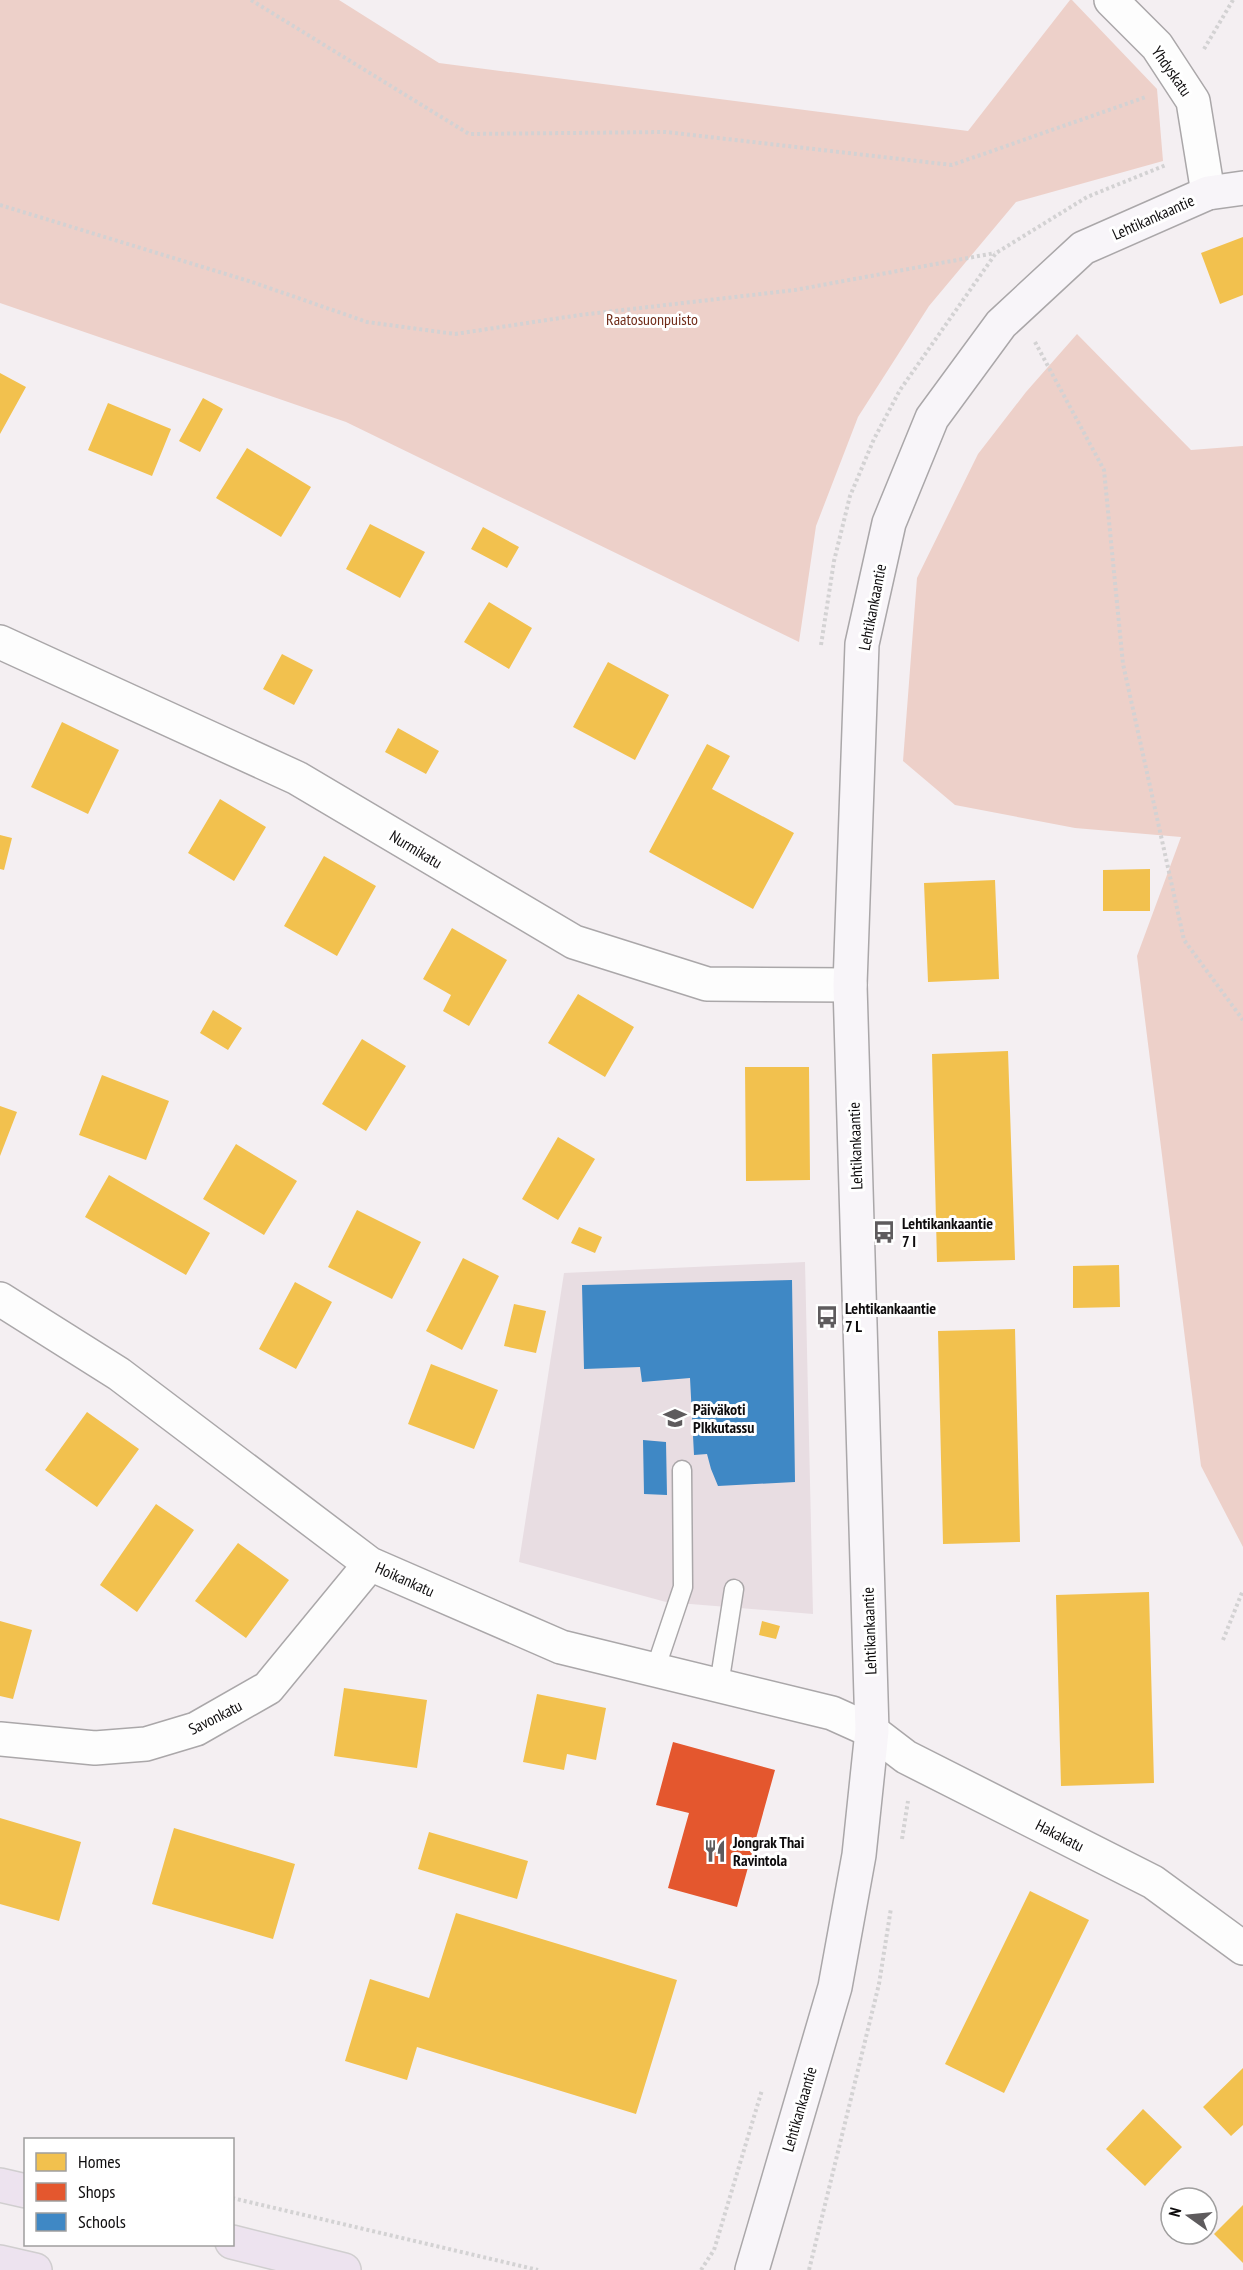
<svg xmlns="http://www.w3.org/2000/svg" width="1243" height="2270" font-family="'PT Sans Narrow',sans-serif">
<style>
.built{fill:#e8dde2}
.green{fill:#edd0c9}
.homes{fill:#f2c14e}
.shops{fill:#e4572e}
.schools{fill:#3f88c5}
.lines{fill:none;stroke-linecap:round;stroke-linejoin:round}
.lane-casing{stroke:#aaa7a9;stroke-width:21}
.street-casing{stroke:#aaa7a9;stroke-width:36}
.secondary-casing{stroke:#aaa7a9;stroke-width:36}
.highway-casing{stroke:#d0cecf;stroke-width:36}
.path{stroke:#d3d2d3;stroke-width:4;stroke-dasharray:3 3;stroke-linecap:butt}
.lane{stroke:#fdfdfd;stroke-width:18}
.street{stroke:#fdfdfd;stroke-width:33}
.secondary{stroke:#f8f5f9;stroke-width:33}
.highway{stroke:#ede3ef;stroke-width:33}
.labels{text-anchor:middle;stroke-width:6;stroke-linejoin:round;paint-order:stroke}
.street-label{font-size:16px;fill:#0e0c0d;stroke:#fff}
.park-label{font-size:16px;fill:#702c19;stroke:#fff}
.poi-label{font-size:16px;font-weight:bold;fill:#0e0c0d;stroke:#fff;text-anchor:start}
</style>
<rect width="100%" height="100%" fill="#f4eff2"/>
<!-- built -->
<path class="built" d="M805 1262 813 1614 666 1602 519 1562 564 1273Z"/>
<!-- green -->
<path class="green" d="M0 0H339L439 63 968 131 1070 0H1072L1157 89 1163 161 1016 202 929 306 858 417 816 526 799 642 346 422 0 303Z
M1077 334 1191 450 1243 446V1547L1201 1466 1137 956 1181 837 1075 828 955 805 903 761 917 578 978 454 1026 392Z"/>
<!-- homes -->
<path class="homes" d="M1243 237V295L1220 304 1201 253Z
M0 373 26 387 0 434Z
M203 398 223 409 200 452 179 441Z
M108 403 171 429 152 476 88 450Z
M247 448 311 487 281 537 216 498Z
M370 524 425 552 400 598 346 569Z
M483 527 519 547 507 568 471 549Z
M489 602 532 628 509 669 464 642Z
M282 654 313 670 294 705 263 689Z
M608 662 669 695 635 760 573 727Z
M62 722 119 750 88 814 31 787Z
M398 728 439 751 426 774 385 752Z
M707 744 730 756 712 789 794 833 753 909 649 852Z
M220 799 266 827 234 881 188 853Z
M0 835 12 838 4 870 0 869Z
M324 856 376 886 337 956 284 926Z
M1150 869V911H1103V870Z
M995 880 999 979 928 982 924 883Z
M452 928 507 960 469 1026 443 1011 451 995 423 979Z
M578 994 634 1027 605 1077 548 1043Z
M213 1010 242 1028 228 1050 200 1033Z
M362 1039 406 1066 366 1131 322 1104Z
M1008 1051 1015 1260 937 1262 932 1054Z
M745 1067H809L810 1180 746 1181Z
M102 1075 169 1101 146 1160 79 1135Z
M0 1106 17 1112 0 1156Z
M558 1137 595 1159 558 1220 522 1199Z
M236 1144 297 1181 264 1235 203 1199Z
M109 1175 210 1233 186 1275 85 1217Z
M357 1210 421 1242 392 1299 328 1267Z
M579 1227 602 1237 595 1253 571 1243Z
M463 1258 499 1276 462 1350 426 1331Z
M1119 1265 1120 1307 1073 1308V1266Z
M295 1282 332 1302 296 1369 259 1349Z
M514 1304 546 1311 536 1353 504 1346Z
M1015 1329 1020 1542 943 1544 938 1331Z
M431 1364 498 1390 474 1449 408 1424Z
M87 1412 139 1449 97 1507 45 1470Z
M156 1504 194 1530 137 1612 100 1585Z
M238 1543 289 1580 246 1638 195 1601Z
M1149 1592 1154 1783 1061 1786 1056 1595Z
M0 1621 32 1630 13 1699 0 1696Z
M762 1621 780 1626 776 1639 759 1635Z
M344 1688 427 1700 417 1768 334 1756Z
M537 1694 606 1708 596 1760 567 1754 564 1770 523 1762Z
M0 1818 81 1842 59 1921 0 1904Z
M174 1828 295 1864 273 1939 152 1904Z
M429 1832 528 1861 517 1899 418 1869Z
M1030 1891 1089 1920 1004 2093 945 2064Z
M456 1913 677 1980 636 2114 417 2047 407 2080 345 2061 370 1979 429 1998Z
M1243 2068V2125L1231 2136 1203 2107Z
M1143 2109 1182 2147 1145 2186 1106 2149Z
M1243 2205V2263L1214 2234Z"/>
<!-- shops -->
<path class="shops" d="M673 1742 775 1770 737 1907 668 1888 689 1813 656 1805Z"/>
<!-- schools -->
<path class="schools" d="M792 1280 795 1482 718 1486 711 1469 707 1454 694 1455 690 1378 642 1382 640 1367 584 1369 582 1285Z
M643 1440 666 1442 667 1495 644 1494Z"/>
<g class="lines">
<!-- lane casing -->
<g class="lane-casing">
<path id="lane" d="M655 1670 683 1587 682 1470
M719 1685 734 1589"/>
</g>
<!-- street casing -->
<g class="street-casing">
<path id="street" d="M1111 0 1157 46 1193 101 1208 193
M0 642 297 778 574 942 707 984 850 985
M0 1299 119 1374 370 1564 561 1647 832 1713 872 1731 906 1757 1153 1882 1243 1948
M0 1739 95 1748 146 1744 196 1729 268 1688 370 1564"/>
</g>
<!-- secondary casing -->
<g class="secondary-casing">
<path id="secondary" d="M752 2270 835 1987 859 1855 872 1731 850 985 862 644 889 523 932 418 1001 324 1083 248 1208 193 1243 188"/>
</g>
<!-- highway casing -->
<g class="highway-casing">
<path id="highway" d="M0 2185 26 2191
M232 2242 344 2270
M0 2262 35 2270"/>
</g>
<!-- path -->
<path class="path" d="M251 0 469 134 666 132 952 165 1146 97
M1204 49 1233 0
M0 205 252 282 367 322 455 334 580 315 795 290 995 253
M1035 342 1104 470 1123 664 1184 940 1243 1020
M821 645 834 561 850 496 874 439 900 390 996 253 1087 197 1166 165
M1223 1640 1243 1590
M902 1839 908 1801
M232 2198 538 2270
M701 2270 714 2250 762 2090
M809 2270 879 1984 891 1908"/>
<!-- lane -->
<use href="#lane" class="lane"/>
<!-- street -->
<use href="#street" class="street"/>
<!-- secondary -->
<use href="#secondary" class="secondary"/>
<!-- highway -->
<use href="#highway" class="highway"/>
</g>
<!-- icons -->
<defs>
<g id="bus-bare" transform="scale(1.8)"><path d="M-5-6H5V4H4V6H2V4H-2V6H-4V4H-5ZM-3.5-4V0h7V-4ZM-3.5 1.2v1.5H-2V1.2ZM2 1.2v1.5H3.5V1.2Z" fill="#5e5b5d" stroke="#fff" stroke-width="2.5" paint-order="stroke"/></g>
<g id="school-bare" transform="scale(1.8)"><path d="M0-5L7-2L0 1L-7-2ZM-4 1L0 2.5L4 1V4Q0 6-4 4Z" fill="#5e5b5d" stroke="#fff" stroke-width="2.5" paint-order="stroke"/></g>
<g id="restaurant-bare" transform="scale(1.8)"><path d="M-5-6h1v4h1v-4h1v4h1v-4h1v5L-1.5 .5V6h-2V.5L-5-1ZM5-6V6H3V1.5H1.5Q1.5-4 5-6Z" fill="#5e5b5d" stroke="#fff" stroke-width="2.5" paint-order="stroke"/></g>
</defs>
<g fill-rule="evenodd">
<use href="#bus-bare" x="884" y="1232"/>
<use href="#bus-bare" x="827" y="1317"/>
<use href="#school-bare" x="675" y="1418"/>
<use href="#restaurant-bare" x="715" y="1851"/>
</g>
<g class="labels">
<!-- street labels -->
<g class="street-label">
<text transform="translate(1172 71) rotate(55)" y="6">Yhdyskatu</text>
<text transform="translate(1153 217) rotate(-24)" y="6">Lehtikankaantie</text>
<text transform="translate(872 607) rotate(-79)" y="6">Lehtikankaantie</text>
<text transform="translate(416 849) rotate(31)" y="6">Nurmikatu</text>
<text transform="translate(855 1146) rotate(-92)" y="6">Lehtikankaantie</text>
<text transform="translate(405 1579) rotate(24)" y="6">Hoikankatu</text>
<text transform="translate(869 1631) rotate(-92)" y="6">Lehtikankaantie</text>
<text transform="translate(215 1717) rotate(-27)" y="6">Savonkatu</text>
<text transform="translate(1060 1835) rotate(27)" y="6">Hakakatu</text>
<text transform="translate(799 2109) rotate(-74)" y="6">Lehtikankaantie</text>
</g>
<!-- park labels -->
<g class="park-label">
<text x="652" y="325">Raatosuonpuisto</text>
</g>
<!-- poi labels -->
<g class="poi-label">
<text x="902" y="1229">Lehtikankaantie<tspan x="902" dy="18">7 I</tspan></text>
<text x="845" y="1314">Lehtikankaantie<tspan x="845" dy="18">7 L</tspan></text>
<text x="693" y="1415">Päiväkoti<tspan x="693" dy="18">PIkkutassu</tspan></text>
<text x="733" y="1848">Jongrak Thai<tspan x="733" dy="18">Ravintola</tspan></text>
</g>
</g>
<!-- legend -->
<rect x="24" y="2138" width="210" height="108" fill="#ffffff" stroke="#9f9e9e" stroke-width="1.5"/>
<rect x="36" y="2153" width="30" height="18" fill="#f2c14e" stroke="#9f9e9e" stroke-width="1.5"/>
<text x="78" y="2168" font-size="18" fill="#0e0c0d">Homes</text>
<rect x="36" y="2183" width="30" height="18" fill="#e4572e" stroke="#9f9e9e" stroke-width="1.5"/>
<text x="78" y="2198" font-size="18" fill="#0e0c0d">Shops</text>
<rect x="36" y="2213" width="30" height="18" fill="#3f88c5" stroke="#9f9e9e" stroke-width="1.5"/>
<text x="78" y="2228" font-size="18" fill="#0e0c0d">Schools</text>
<!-- north arrow -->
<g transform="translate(1189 2216) rotate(285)"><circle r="28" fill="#ffffff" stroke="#9f9e9e" stroke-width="1.5"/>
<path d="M0-4.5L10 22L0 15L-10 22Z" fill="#5e5b5d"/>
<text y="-9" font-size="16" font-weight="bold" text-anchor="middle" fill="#0e0c0d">N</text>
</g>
</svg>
